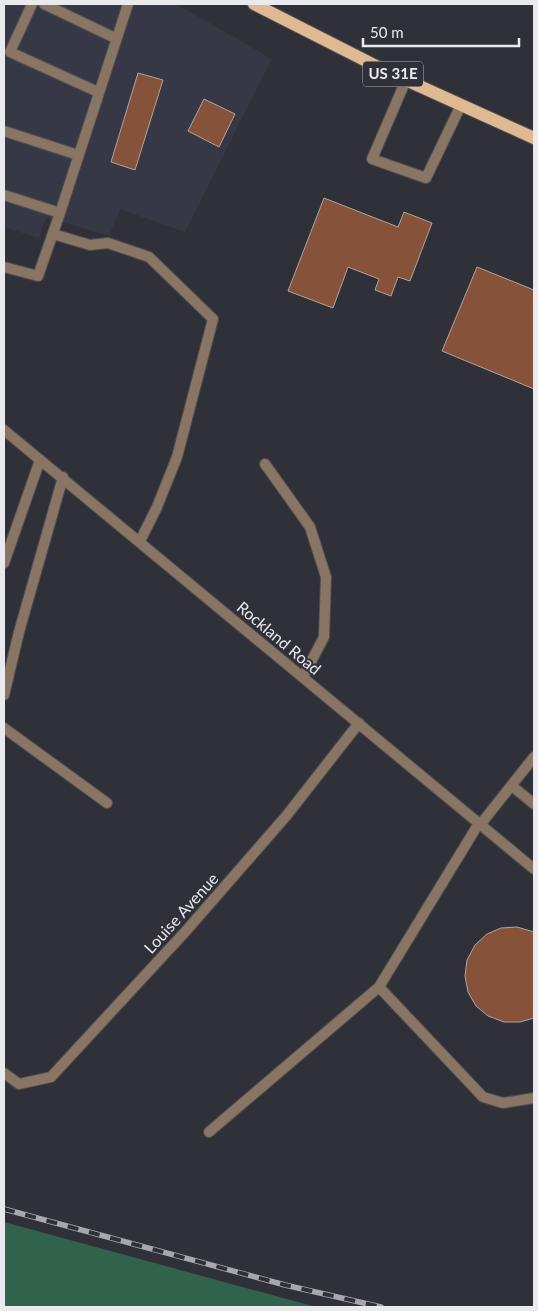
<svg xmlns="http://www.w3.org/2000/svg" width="538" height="1311" font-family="Lato,sans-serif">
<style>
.built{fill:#373845}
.green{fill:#31624b}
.building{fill:#865239;stroke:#afa5a1}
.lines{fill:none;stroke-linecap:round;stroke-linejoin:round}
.lane-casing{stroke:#4e4e55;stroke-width:12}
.street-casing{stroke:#4e4e55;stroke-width:12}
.primary-casing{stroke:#4e4e55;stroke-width:14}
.lane{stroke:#887563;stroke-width:10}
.street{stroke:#887563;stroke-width:10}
.primary{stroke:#dfb992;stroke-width:12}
.rail-casing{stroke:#a7a7ad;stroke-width:5.5}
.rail{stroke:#303138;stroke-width:4;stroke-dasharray:11;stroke-linecap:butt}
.labels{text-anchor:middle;stroke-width:4;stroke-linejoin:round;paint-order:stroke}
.shield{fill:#303138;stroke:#b2b2b7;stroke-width:1}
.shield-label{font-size:15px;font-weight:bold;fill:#e9e9ee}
.street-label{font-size:16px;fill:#e9e9ee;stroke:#303138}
</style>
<rect width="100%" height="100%" fill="#303138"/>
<!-- built -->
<path class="built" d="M4 4H176L272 59 185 232 120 209 109 236 46 217 39 238 4 227Z"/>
<!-- green -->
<path class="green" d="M4 1222 316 1307H4Z"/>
<!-- building -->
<path class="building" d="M138 73 163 80 135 170 111 162Z
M204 99 235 114 219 147 188 131Z
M324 198 398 227 404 212 432 223 410 281 398 277 391 296 375 290 379 279 348 267 333 308 288 291Z
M477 267 534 290V389L442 351Z
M517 927 534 932V1018L520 1022H504L488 1016 476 1006 468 992 465 976 467 960 475 945 487 934 501 928Z"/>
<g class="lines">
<!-- lane casing -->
<g class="lane-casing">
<path id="lane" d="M32 4 10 52 98 92
M44 4 115 38
M406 80 372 159 426 178 461 105
M4 131 78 155
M4 195 60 213 128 4
M53 234 90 245 108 243 149 257 213 319 177 457 157 507 140 541
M4 267 38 276 60 213
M265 464 310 527 326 577 324 637 303 677
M4 563 40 460
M4 728 107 803
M512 786 534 804
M479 823 379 987 483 1097 503 1103 534 1098
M480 825 534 757
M209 1132 379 987"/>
</g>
<!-- street casing -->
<g class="street-casing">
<path id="street" d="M4 430 534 869
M4 695 19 632 63 477
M4 1073 19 1084 51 1077 185 932 287 815 359 723"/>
</g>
<!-- primary casing -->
<g class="primary-casing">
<path id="primary" d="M254 4 384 70 534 138"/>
</g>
<!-- lane -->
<use href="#lane" class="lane"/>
<!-- street -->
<use href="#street" class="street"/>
<!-- primary -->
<use href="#primary" class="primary"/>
<!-- rail casing -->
<g class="rail-casing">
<path id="rail" d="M4 1209 285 1285 381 1307"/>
</g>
<!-- rail -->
<use href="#rail" class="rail"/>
</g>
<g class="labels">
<!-- shield labels -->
<rect class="shield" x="363" y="61.5" width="60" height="25" rx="4"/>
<g class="shield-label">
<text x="393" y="79">US 31E</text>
</g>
<!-- street labels -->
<g class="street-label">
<text transform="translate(279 638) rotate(40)" y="6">Rockland Road</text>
<text transform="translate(181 913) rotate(-48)" y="6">Louise Avenue</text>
</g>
</g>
<!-- border -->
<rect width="538" height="1311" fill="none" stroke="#e9e9ee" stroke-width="10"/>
<!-- scale -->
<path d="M363 38v8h156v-8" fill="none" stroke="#e9e9ee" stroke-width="2.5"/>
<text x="370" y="38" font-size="15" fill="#e9e9ee" stroke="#303138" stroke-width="4" paint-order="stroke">50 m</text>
</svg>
